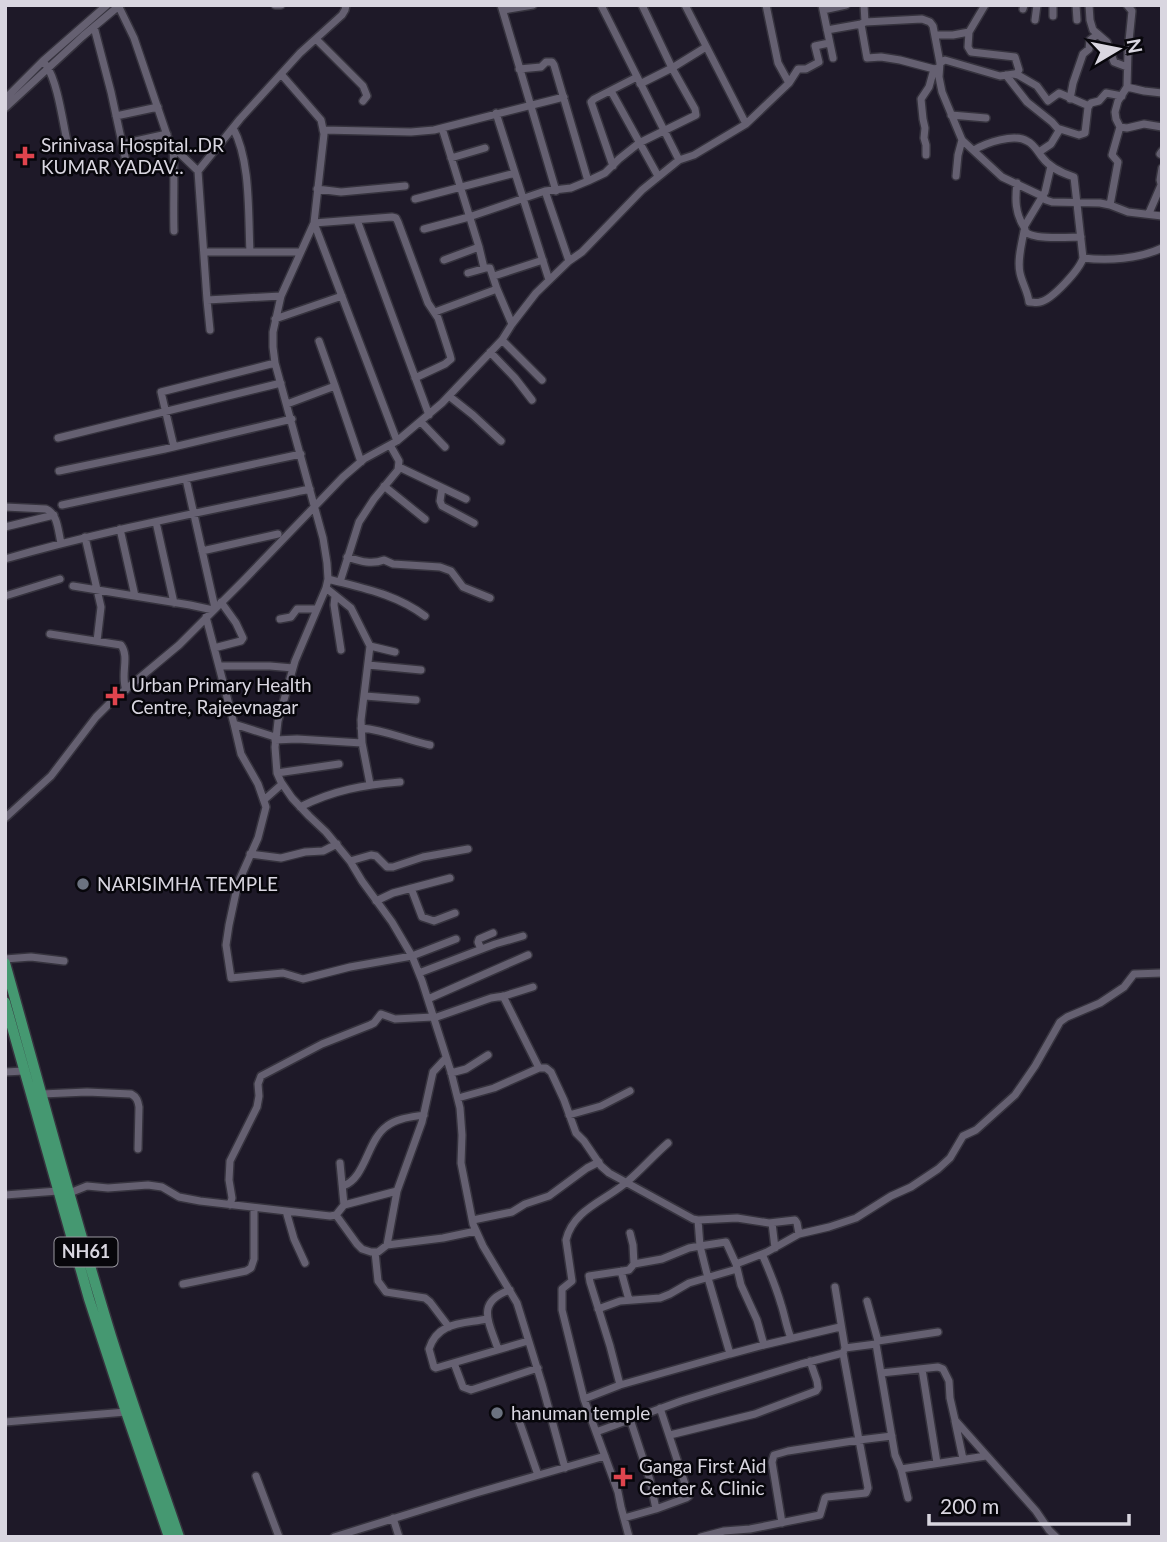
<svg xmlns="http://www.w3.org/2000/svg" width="1167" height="1542" font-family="Lato,sans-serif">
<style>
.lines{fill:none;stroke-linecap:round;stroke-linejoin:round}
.minor-casing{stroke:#36333e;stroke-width:10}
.highway-casing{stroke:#36333e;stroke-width:13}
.minor{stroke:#656071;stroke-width:7}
.highway{stroke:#459871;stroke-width:10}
.health-dot{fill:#e0444e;stroke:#07060b;stroke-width:2.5}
.worship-dot{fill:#6b7280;stroke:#07060b;stroke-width:2.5}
.labels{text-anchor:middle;stroke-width:5;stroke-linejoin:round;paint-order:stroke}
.shield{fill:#07060b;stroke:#9a98a0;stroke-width:2}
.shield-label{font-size:18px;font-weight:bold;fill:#d9d6e0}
.poi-label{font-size:19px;fill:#d9d6e0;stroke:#07060b;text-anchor:start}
</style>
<rect width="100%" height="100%" fill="#1e1928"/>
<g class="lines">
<!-- minor casing -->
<g class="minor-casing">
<path id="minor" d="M118 5 134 38 169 141 173 147 198 171 207 300 281 296
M275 5H281
M501 5 556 191
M601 5 679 160
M685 5 746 124
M766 5 778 63 789 83
M822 5 833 58
M864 5 865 22 861 24 867 58 881 57 900 60 934 69 939 68
M1076 5 1077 20
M1089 5 1090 20 1093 30 1107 42 1114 62 1127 67
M1127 5 1132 11 1128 51 1127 87 1118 101 1115 112 1116 119 1120 127 1112 155 1118 162 1110 205 1128 212 1162 216
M1023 9 1024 5
M503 10 533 5
M823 10 846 5
M1053 16V5
M1035 20 1037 5
M865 22 922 19 930 22 933 26 940 63 939 77 942 92 962 140 1002 177 1040 195 1046 200 1052 202 1100 203 1110 205
M94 27 111 92 127 166
M827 30 861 24
M969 32 968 47 971 52 1015 57 1019 70 1016 74
M936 35H953L969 32 985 5
M316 39 363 86 367 96 363 101
M940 63 945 60 1000 76 1014 74 1018 75 1037 86 1048 101 1059 93 1089 106
M46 65C58 82 63 124 68 146
M519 69 541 67 546 62H552L554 65 588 181
M281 74 321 120 324 134 314 223 281 296 273 332V347L275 363 323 538 327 563 328 579 326 588 295 661 278 721 275 747 277 773 281 782 292 798 309 816 326 832 350 861 362 881 392 922 412 956 422 981 451 1072 460 1108 462 1135 461 1163 473 1224 483 1246 517 1303 542 1384 565 1468
M1006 75 1027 102 1052 122 1059 130
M640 84 672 68 706 47
M1127 87 1144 91 1162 93
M611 91 658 176
M5 99 43 61 107 5
M1070 99 1073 83 1083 54 1089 49 1090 40 1098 34
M5 108 83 36 120 5
M496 113 549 280
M951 115 986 118
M116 116 158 107
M1120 127 1127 128 1144 124 1162 127
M233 128C251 161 248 215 250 252
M442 128 479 247 484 268
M323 130 411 132 434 130 564 97
M122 144 167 134
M173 147C175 176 173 203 174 231
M974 150C986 143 1014 133 1027 141 1034 144 1038 152 1042 157 1050 168 1062 173 1074 177L1083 258C1080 269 1052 300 1040 302 1037 303 1033 302 1029 302 1028 292 1022 283 1020 273 1017 260 1022 243 1024 231
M1162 151 1160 154 1162 155
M1039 152 1051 144 1060 129 1079 135 1085 133 1088 107 1091 103 1099 101 1106 93 1122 96
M926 155V145L924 138 925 128 923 119 921 99 929 87 934 69
M451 158 485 148
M613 166 591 102 594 99 637 77
M1051 166 1045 192 1024 227C1025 228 1025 231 1026 232 1033 240 1070 237 1081 237
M198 171 240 119 300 53 342 15 345 10 346 5
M956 176 958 155 962 140
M1017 183C1015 199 1015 213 1024 227
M1161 184 1160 180 1162 168
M317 189 341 192 405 186
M545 191 569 261
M415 199 515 173
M1149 213 1162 183
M357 220 429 415
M314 223 392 217 396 218 398 222 428 303 438 318 450 355 451 359 445 364 415 378
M314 223 397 441
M424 229 469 217 545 191 571 188 588 181 605 173 619 159 639 143 696 115 695 109 672 68 642 5
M204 252H300
M1083 258C1108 261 1139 259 1162 248
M444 260 479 247
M468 273 486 268H490L497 289 512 324
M494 276 543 260
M207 300 210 330
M435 312 497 289
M275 319 342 296
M502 340 542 380
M319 341 335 386
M490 352 515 378 532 400
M449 396 473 415 501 441
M287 404 335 386 361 462
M421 422 445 447
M58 438 281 383
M174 447 161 392 275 363
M399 467 466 499
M59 471 165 449 292 419
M186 479 215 608
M384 486 425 519
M442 488 440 501 442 506 474 523
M62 505 301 454
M5 507 46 509C58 514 58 531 61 543
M156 522 174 603
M5 527 54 515
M120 529 135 596
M85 537 101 607 97 641
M202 551 278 534
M347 557C360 561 371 565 384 560L393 564 440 567 451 571 463 587 490 598
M5 559C105 530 208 511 310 489
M328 579C362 588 396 594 425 616
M340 582 359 522 374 499 398 470 399 461 390 445
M73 586 190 605 213 610
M326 588 351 608 370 646 361 720 362 743
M5 596 60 579
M335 596 334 605 341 650
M206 617 234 724 275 737
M280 619 291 617 297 609H317
M50 634 121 645C130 657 120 675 126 690
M370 646 395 652
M214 648 241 641 243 638 236 623 221 602
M368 665 421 670
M219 666H270L293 668
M365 696 416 700
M234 724 241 754 258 784 266 807 258 838 238 883 229 925 226 945 231 978 283 973 303 979 350 967 412 956 456 939
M361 728C386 730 406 740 430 745
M275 740 297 739 362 743 370 784
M277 773 339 764
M264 800 282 784
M300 807C334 790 363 785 400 782
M5 818 51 776 96 717 113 700 179 645 243 581 343 477 364 459 397 441 442 403 502 340 512 324 536 293 569 261 582 252 642 190 679 160 694 155 746 124 789 83 798 69H806L819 62 815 46 829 43
M250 854 281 858 305 852 323 851 337 844
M350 861 371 855 376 856 387 867H393L423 857 468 849
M411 888 422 917 434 921 455 913
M376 901 393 893 450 878
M481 949 478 942 479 939 493 933
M5 959 31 957 64 961
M419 973 495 944 523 936
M428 999 528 955
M434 1018 491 998 504 996 533 987
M539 1068H546L551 1072 564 1100 576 1133 584 1141 601 1166 609 1173 693 1219 698 1220 737 1218 769 1223 795 1220 797 1223 799 1234
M5 1072 24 1071
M451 1073 466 1069 488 1055
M42 1094 87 1092 131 1094C137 1097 138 1101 139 1107L138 1149
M458 1098 494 1088 539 1068 503 996
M569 1115 601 1106 630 1091
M343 1186C366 1178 367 1140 387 1126 397 1118 412 1117 424 1115
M67 1194 87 1186 108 1188 148 1185 162 1187 179 1197 200 1201 330 1216 336 1215 344 1205 340 1163
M5 1195 58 1191
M230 1205 232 1198 229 1180 230 1161 257 1107 259 1096 258 1084 261 1076 322 1044 370 1025 374 1023 381 1014 395 1019 433 1017
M344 1205 397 1191
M286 1211 294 1239 305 1263
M336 1215 357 1244 362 1249 371 1252H378L387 1245 443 1238 476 1231
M473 1220 512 1212 525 1204 549 1196 587 1168 599 1162
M772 1223 775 1248
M630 1233 633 1245 634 1264
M387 1245 397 1191 422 1122 433 1072 446 1058
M375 1252 378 1281 386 1292 425 1298 430 1302 449 1327
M762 1254C769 1270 776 1287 781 1304 785 1316 786 1326 791 1338
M621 1271 629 1300
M183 1284 246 1271 251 1268 254 1259V1208
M867 1301 878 1341 876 1344 895 1455 901 1469 908 1498
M598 1309 620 1301 660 1298 670 1294 689 1283 737 1269
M487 1319C463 1324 438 1321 429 1349L434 1367 436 1368 528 1341
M878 1341 938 1332
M764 1345 757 1320 741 1285 736 1264 767 1252 799 1234 829 1227 856 1218 891 1196 911 1187 938 1169 950 1158 963 1136 976 1130 1015 1095 1035 1066 1060 1022 1067 1017 1100 1003 1124 987 1134 974 1162 973
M845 1348 876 1344
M498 1349C489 1322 475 1302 510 1290
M730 1354 764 1345 840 1327
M454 1363 463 1387 471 1390 538 1368
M922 1369 937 1463
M881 1373 938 1367 943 1369 949 1381 950 1398 955 1420 1036 1511 1049 1530 1056 1537
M620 1385 730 1354 708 1278 700 1246 726 1242 736 1264
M584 1399 620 1385 610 1346 590 1282 589 1276 629 1270 634 1264 662 1259 689 1248 700 1246 698 1220
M516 1412 538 1475
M955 1421 963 1459
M5 1422 126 1412
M596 1432 584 1399 562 1310V1289L572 1281 566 1240C573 1209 607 1200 628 1181 642 1169 654 1155 668 1143
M670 1435 755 1414 816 1391 818 1388 817 1381 810 1361
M901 1469 986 1456
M256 1476 279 1537
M656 1509 686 1498 689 1496 660 1408
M393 1518 399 1537
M624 1518 656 1509 650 1480 630 1419
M782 1523 772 1462 774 1455 788 1451 859 1440 843 1353 845 1348 835 1287
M334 1537 476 1493 605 1456
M629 1537 621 1507 618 1492 596 1432 681 1401 801 1364 843 1353
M701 1537 724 1531 750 1529 820 1515 825 1498 827 1497 866 1493 868 1488 859 1440 892 1436"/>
</g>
<!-- highway casing -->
<g class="highway-casing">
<path id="highway" d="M5 963C40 1088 73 1212 111 1336 132 1403 156 1470 179 1537
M5 1002 89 1299 126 1412 169 1537"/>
</g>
<!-- minor -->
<use href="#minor" class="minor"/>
<!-- highway -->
<use href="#highway" class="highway"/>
</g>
<!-- markers -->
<g class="health-dot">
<path d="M21.5 145.5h7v7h7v7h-7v7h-7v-7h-7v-7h7z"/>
<path d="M111.5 685.5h7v7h7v7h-7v7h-7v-7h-7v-7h7z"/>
<path d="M619.5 1466.5h7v7h7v7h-7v7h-7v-7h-7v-7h7z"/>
</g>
<g class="worship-dot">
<circle cx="83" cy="884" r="7"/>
<circle cx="497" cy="1413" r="7"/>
</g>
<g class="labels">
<!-- shield labels -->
<rect class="shield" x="54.5" y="1237.5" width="63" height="29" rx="5"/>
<g class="shield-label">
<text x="86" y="1258">NH61</text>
</g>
<!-- poi labels -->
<g class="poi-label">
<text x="41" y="152">Srinivasa Hospital..DR<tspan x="41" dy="22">KUMAR YADAV..</tspan></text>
<text x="131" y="692">Urban Primary Health<tspan x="131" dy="22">Centre, Rajeevnagar</tspan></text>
<text x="97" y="891">NARISIMHA TEMPLE</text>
<text x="511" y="1420">hanuman temple</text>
<text x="639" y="1473">Ganga First Aid<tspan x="639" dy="22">Center &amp; Clinic</tspan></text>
</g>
</g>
<!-- border -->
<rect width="1167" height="1542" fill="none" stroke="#d9d6e0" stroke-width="14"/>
<!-- north arrow -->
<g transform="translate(1118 49) rotate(80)" stroke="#07060b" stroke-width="5" paint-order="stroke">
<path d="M0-5L12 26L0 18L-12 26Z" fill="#d9d6e0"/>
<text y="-10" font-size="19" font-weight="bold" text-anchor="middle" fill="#d9d6e0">N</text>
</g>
<!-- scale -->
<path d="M929 1514v10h200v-10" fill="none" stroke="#d9d6e0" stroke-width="3.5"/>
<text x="940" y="1514" font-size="21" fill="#d9d6e0" stroke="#07060b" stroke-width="5" paint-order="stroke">200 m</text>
</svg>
